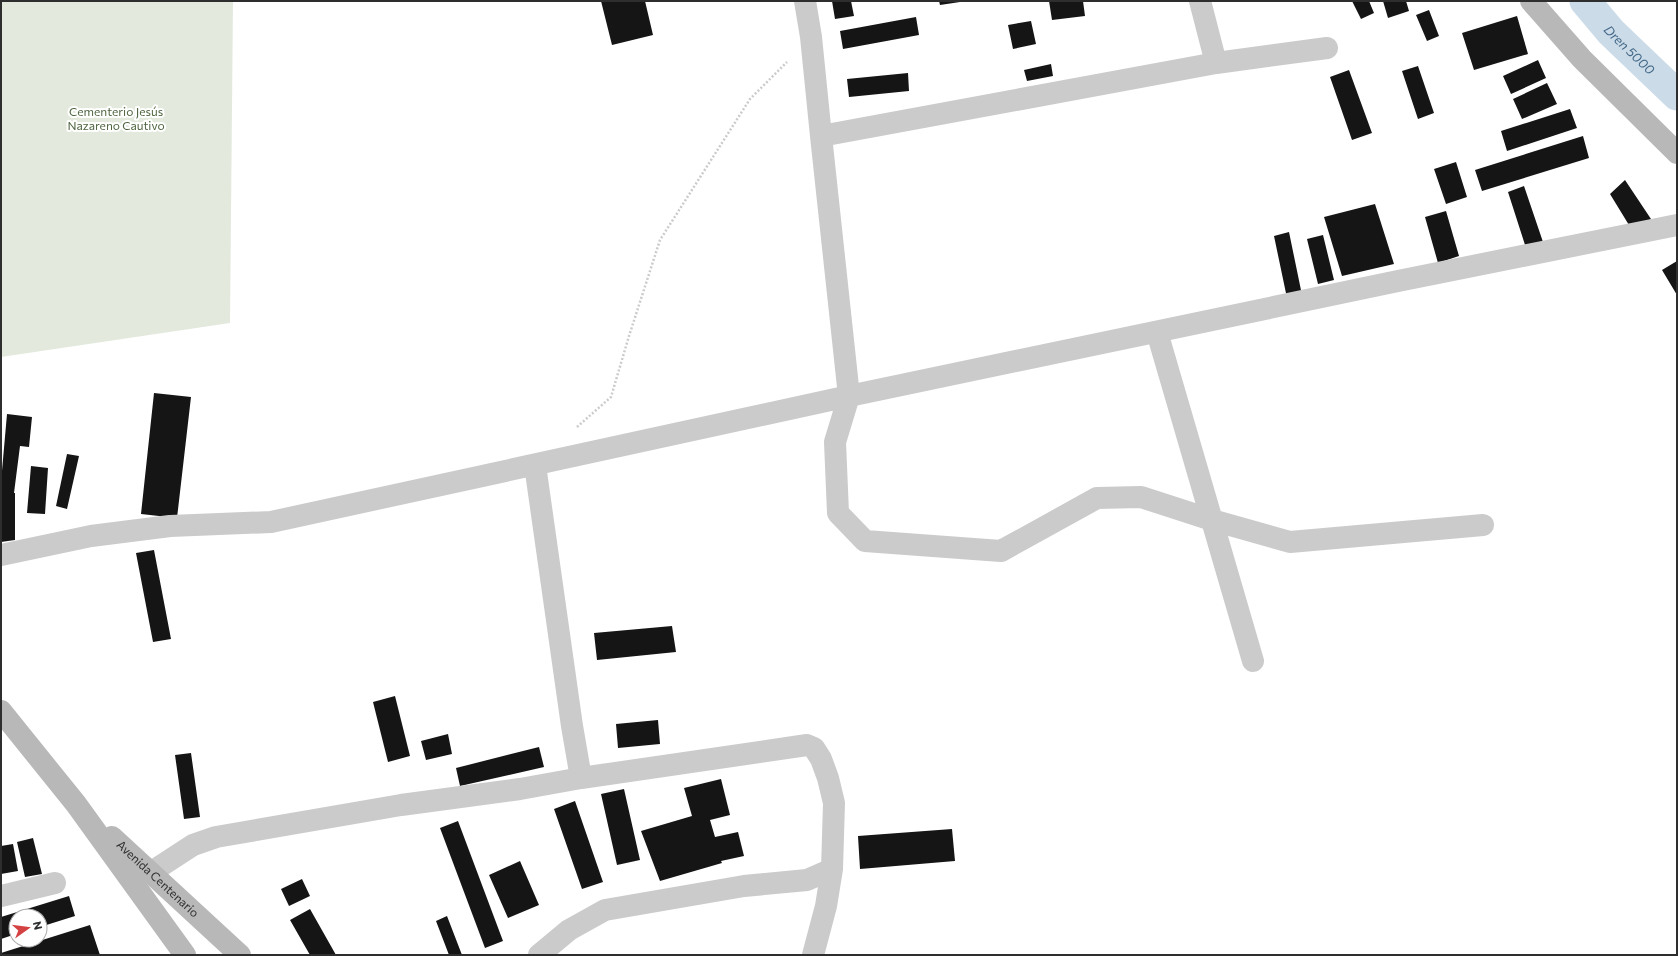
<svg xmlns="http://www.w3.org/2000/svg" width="1678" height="956" font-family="Commissioner,sans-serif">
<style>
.green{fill:#e3eadd}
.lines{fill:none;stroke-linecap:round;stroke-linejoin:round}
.canal{stroke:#cbdbe8;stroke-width:31}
.building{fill:#151515}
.path{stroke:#cbcbcb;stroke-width:2.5;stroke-dasharray:2 2;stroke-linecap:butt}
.street{stroke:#cbcbcb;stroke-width:22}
.secondary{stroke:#b8b8b8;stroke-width:22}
.labels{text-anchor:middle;stroke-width:4;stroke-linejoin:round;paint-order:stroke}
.park-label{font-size:12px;fill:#4f6540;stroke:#fff}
.street-label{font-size:12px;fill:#2e2e2e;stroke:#fff}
.water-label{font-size:13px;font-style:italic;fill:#446988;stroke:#fff}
</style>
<rect width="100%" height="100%" fill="#fff"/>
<!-- green -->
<path class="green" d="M1 1H233L230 323 1 357Z"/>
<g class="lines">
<!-- canal -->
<path class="canal" id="s1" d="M1585 1 1611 32 1677 95"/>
</g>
<!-- building -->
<path class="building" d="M601 1H645L653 35 612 45Z
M832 1H851L854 16 835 19Z
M939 1H960V2L940 5Z
M1049 1H1083L1085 16 1052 20Z
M1352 1H1369L1374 13 1361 19Z
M1383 1H1406L1409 11 1388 18Z
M1429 10 1439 36 1427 41 1416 15Z
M1517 16 1528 54 1474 70 1462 33Z
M916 17 919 35 843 49 840 31Z
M1031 21 1036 44 1013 49 1008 25Z
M1538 60 1546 78 1511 94 1503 76Z
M1051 64 1053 76 1027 81 1024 70Z
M1418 66 1434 113 1418 119 1402 71Z
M1349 70 1372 133 1352 140 1330 77Z
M908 73 909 91 849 97 847 79Z
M1547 83 1557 104 1522 119 1513 99Z
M1570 109 1577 128 1507 151 1501 131Z
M1583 136 1589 158 1482 191 1475 170Z
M1456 162 1467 197 1446 204 1434 169Z
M1625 180 1651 219 1632 230 1610 194Z
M1524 186 1543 242 1526 248 1508 192Z
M1375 204 1394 264 1342 276 1324 217Z
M1446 211 1459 256 1438 263 1425 217Z
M1289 232 1302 295 1287 298 1274 236Z
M1323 235 1334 280 1318 284 1307 239Z
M1677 261V295L1662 270Z
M154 393 191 397 177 518 141 514Z
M7 414 32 417 29 447 20 446 14 493H15V540L1 542V482Z
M67 454 79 456 67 509 56 506Z
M31 466 48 468 45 514 27 513Z
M154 550 171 639 153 642 136 553Z
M672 626 676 652 597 660 594 633Z
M395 696 410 756 388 762 373 702Z
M658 720 660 744 618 748 616 724Z
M448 734 452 754 426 760 421 741Z
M539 747 544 767 460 786 456 768Z
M191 753 200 817 184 819 175 755Z
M721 779 730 815 710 820 715 837 738 832 744 856 721 861 722 863 660 881 641 831 692 816 684 788Z
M624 789 640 860 617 865 601 794Z
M575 801 603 882 582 889 554 809Z
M458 821 503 941 485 948 440 828Z
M952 829 955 861 860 869 858 836Z
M33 838 42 874 25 877 17 842Z
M13 844 18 871 1 874V846Z
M520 861 539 905 508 918 489 875Z
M302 879 310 896 289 906 281 889Z
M69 896 75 916 40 927V916H16V934L1 939V917Z
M310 909 336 955H310L290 920Z
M447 916 462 955H449L436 921Z
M90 925 100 955H1V953Z"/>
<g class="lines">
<!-- path -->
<path class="path" d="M577 427 611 397 629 336 660 240 750 99 787 62"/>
<!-- street -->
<path class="street" d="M805 1 811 37 821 136 1216 63 1327 48
M1200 1 1216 63
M821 136 849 396 835 442 838 513 865 541 1001 551 1097 498 1141 497 1212 520 1290 542 1483 525
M1157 332 1253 661
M535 465 572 726 581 778
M1 555 91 536 170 526 271 522 849 396 1398 281 1677 225
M150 873 193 845 216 837 401 805 520 789 581 778 807 745 814 748 821 759 828 778 834 803 832 869 826 906 813 955
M1 896 55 883
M539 955 569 930 605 910 744 886 807 880 832 869"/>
<!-- secondary -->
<g class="secondary">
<path d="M1531 1 1582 59 1677 153"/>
<path d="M1 711 76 804 185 955"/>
<path id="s2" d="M112 837 240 955"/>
</g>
</g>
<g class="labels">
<!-- park labels -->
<g class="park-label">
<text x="116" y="116">Cementerio Jesús<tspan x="116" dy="14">Nazareno Cautivo</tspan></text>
</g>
<!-- street labels -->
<g class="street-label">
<text dy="4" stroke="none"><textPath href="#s2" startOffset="62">Avenida Centenario</textPath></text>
</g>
<!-- water labels -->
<g class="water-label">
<text dy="5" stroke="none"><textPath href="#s1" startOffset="66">Dren 5000</textPath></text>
</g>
</g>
<!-- border -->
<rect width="1678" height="956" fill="none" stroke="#2e2e2e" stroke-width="4"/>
<!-- north arrow -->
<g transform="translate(28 928) rotate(76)"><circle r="19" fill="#ffffff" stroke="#ababab"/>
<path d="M0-3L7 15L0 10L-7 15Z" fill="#d44142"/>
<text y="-6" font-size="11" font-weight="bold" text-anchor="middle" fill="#2e2e2e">N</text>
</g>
</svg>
